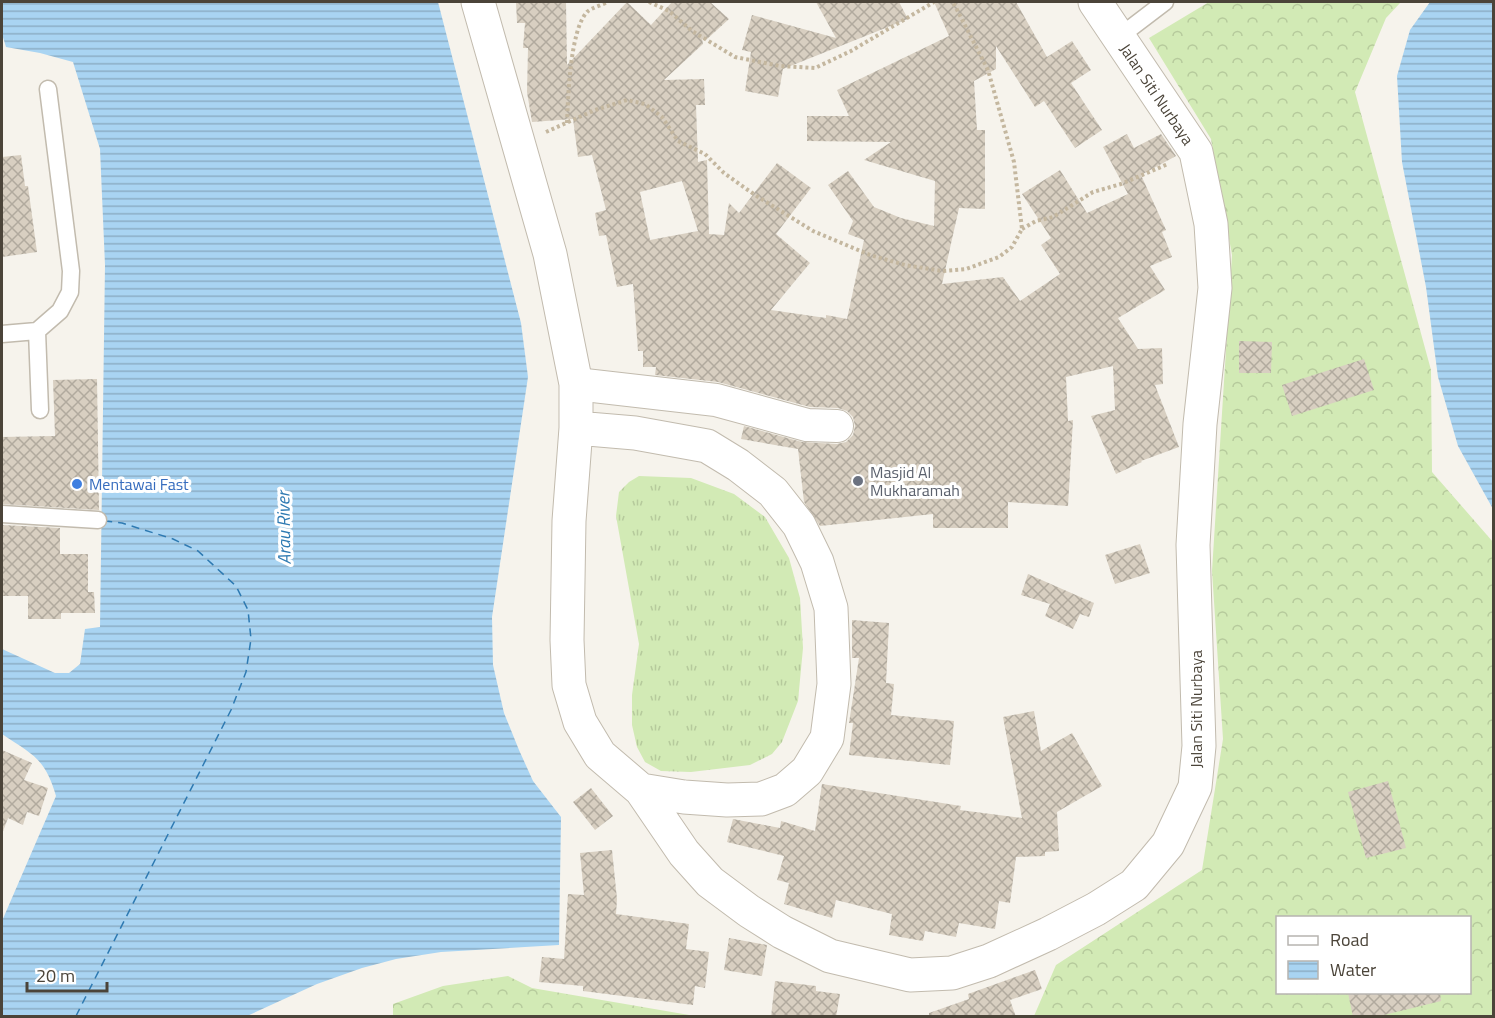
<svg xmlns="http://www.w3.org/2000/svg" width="1495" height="1018" font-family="'Titillium Web',sans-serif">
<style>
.grass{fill:url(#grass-tufts)}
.forest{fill:url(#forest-crowns);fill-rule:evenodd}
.water{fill:url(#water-rules)}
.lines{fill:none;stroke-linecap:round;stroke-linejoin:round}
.ferry{stroke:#2e7ab2;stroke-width:1.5;stroke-dasharray:8 6;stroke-linecap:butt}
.building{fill:url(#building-cross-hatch);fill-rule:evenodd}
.service-casing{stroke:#c2bbae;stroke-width:19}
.minor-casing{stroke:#c2bbae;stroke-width:34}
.tertiary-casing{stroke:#c2bbae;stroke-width:35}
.path{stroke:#c4b79f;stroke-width:4;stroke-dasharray:3 3;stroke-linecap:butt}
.service{stroke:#fff;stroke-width:16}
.minor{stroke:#fff;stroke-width:32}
.tertiary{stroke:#fff;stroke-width:33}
.worship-dot{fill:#6b7280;stroke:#fff;stroke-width:2}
.shop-dot{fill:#3f7fe0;stroke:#fff;stroke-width:2}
.labels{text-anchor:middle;stroke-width:6;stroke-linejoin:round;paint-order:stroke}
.street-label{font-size:16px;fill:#4b4439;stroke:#fff}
.worship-label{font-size:16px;fill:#5b616d;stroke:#fff;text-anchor:start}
.shop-label{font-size:16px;fill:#366cbe;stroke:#fff;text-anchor:start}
.water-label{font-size:18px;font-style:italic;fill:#2e7ab2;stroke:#fff}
</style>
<defs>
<pattern id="grass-tufts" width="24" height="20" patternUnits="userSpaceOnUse" patternTransform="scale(1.5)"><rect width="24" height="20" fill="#d2eab5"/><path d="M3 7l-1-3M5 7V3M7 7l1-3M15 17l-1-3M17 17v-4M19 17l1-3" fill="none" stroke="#b6ca9c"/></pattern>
<pattern id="forest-crowns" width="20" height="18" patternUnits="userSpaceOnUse" patternTransform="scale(1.5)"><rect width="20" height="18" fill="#d2eab5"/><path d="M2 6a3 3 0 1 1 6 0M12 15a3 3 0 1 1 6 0" fill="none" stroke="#b6ca9c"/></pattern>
<pattern id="water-rules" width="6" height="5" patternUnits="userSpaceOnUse" patternTransform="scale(1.5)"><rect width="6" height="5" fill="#a9d4f2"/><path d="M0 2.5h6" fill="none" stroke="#8caec5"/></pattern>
<pattern id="building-cross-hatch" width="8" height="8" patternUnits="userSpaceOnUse" patternTransform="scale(1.5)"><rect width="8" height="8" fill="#d8cfc1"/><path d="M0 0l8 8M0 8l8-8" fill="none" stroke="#b1aa9e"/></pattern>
</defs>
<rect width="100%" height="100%" fill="#f6f3ec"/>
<!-- grass -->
<path class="grass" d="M639 476 691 478 734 494 765 517 789 558 800 598 803 648 798 701 782 742 772 754 750 765 691 772 661 771 645 762 637 747 632 725V695L639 644 616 516 619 492 629 482Z"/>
<!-- forest -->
<path class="forest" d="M1209 2H1401L1386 18 1355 92 1431 370 1432 472 1493 542V1016H1034L1056 965 1202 870 1223 739 1212 571 1232 255 1211 139 1149 38ZM1278 918H1470V992H1278Z
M508 976 532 988 695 1016H393V1004L443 986Z"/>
<!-- water -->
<path class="water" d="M2 2H438L521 323 528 377 492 617 493 665 504 713 519 750 533 781 561 817 559 945 441 952 396 959 362 968 317 984 247 1016H2V921L56 796C45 758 33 755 2 734V649L55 673H69L80 664 85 629 100 627 105 265 100 149 73 62 40 53 6 47 2 34Z
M1430 2H1493V509L1458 446 1438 377 1426 287 1402 162 1397 76 1410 30Z"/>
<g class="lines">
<!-- ferry -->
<path class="ferry" d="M76 1016 231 710 246 672 251 639 248 610 236 586 198 551 173 539 122 523 105 521"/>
</g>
<!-- building -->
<path class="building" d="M516 2H566L567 65 627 2 651 25 672 2H710L729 19 706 40 702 39 703 44 664 80 704 79 705 105H696L698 162 707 160 709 234 724 235 729 203 739 213 777 163 811 188 776 234 810 263 771 310 826 318V315L847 319 864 240 848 234 853 221 828 185 848 171 874 207 901 218 934 226 935 181 864 160 891 142 807 141V116H849L837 90 949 36 934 2H1016L1047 57 1072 41 1091 70 1071 83 1102 130 1075 148 1044 101 1035 107 996 46V69L974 81 977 130H985V209L959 208 942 284 1003 277 1020 301 1060 274 1041 245 1051 238 1022 194 1060 170 1087 213 1128 194 1103 147 1127 134 1134 148 1161 134 1176 156 1141 175 1166 230 1162 232 1172 257 1150 266 1165 290 1118 318 1138 349 1162 348 1163 384 1155 385 1179 447 1141 461 1142 462 1116 474 1091 416 1115 410 1113 366 1066 377 1068 421 1073 420 1068 506 1008 502V528H933V514L820 526 804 502 798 449 741 439 744 426 802 442 837 444 846 442 853 435 855 426 853 417 847 411 838 408 810 407 718 382 655 375 656 367H643V351H638L633 284 617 287 606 235 599 236 595 213 606 210 592 155 578 157 573 119 532 122 527 92 528 48H523L525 23H517ZM682 181 698 231 650 240 640 192Z
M816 2H899L908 19 783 69 778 97 745 91 751 52 742 50 752 15 836 38Z
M21 155 25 186H28L37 252 2 257V157Z
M1239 341 1272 342 1271 373H1239Z
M1364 359 1374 390 1292 416 1282 385Z
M97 379 99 510 2 504V437L55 436 53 380Z
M3 525 60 528V554H88V592H94L95 613H61V619H28V596H2Z
M1140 544 1150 573 1115 584 1105 555Z
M1028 574 1094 603 1089 617 1080 614 1073 629 1045 616 1050 604 1021 595Z
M852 620 889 623 886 683 894 684 891 715 954 721 950 765 849 755 853 723H849L859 658H852Z
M1034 711 1041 751 1072 733 1102 786 1057 812 1059 851 1045 852V856L1016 857 1010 903 999 901 995 929 959 923 956 937 925 931 923 941 889 935 892 914 836 900 832 918 784 904 789 883 777 880 784 856 727 842 733 819 780 828 781 821 815 831 822 784 961 806 960 810 1022 818 1003 717Z
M2 750 32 763 24 780 48 788 39 816 27 812 23 825 8 818 2 834Z
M1388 781 1406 848 1366 858 1348 792Z
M591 788 613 816 595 830 573 802Z
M612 850 617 899 616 914 689 924 686 949 709 952 705 988 695 986 693 1005 583 991V986L539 982 542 957 564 959 568 894 584 895 580 853Z
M729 938 767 945 762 976 724 970Z
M1035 970 1042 989 1010 1000 1016 1017H929V1013L969 999 968 994Z
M775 981 816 986V991L840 994 836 1017H771Z
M1348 993H1440L1441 1001 1376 1017H1353Z"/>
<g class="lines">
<!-- service casing -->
<g class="service-casing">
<path id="service" d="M1119 37 1165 2
M37 331 40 410
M2 334 37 331 60 311 70 292 71 271 48 89
M2 514 98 520"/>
</g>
<!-- minor casing -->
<g class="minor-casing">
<path id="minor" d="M576 384 716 400 807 425 837 426"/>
</g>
<!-- tertiary casing -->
<g class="tertiary-casing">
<path id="tertiary" d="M478 2 550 254 576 384V428L569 521 567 640 569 685 580 722 600 755 641 790 684 797 727 800 761 799 785 790 807 771 827 738 834 684 831 608 817 562 799 525 773 492 738 465 707 446 635 433 576 428
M641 790 684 853 710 882 749 911 782 932 830 956 910 975 952 973 989 961 1048 934 1096 909 1134 885 1168 844 1195 787 1199 746 1193 545 1200 424 1215 288 1211 224 1196 152 1095 2"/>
</g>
<!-- path -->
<path class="path" d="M649 2 669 11 692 31 735 57 780 66 815 68 851 51 934 2
M567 123C568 98 570 30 587 12 591 8 602 5 608 2
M546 132 595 110 627 100 645 104 662 117 678 141 705 154 724 173 755 195 813 231 870 255 905 265 942 271 966 269 999 257 1012 247 1022 229 1014 162 988 70 953 2
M1022 229 1036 221 1053 217 1093 192 1121 184 1168 164"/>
<!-- service -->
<use href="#service" class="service"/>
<!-- minor -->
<use href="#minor" class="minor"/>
<!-- tertiary -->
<use href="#tertiary" class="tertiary"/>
</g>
<!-- markers -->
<circle class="worship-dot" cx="858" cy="481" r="6"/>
<circle class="shop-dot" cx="77" cy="484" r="6"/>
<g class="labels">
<!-- street labels -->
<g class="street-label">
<text transform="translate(1157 94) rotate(56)" y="6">Jalan Siti Nurbaya</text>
<text transform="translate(1196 709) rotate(-90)" y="6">Jalan Siti Nurbaya</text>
</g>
<!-- worship labels -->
<g class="worship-label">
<text x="870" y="478">Masjid Al<tspan x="870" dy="18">Mukharamah</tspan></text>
</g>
<!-- shop labels -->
<g class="shop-label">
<text x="89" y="490">Mentawai Fast</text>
</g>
<!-- water labels -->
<g class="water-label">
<text transform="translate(284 528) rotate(-91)" y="6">Arau River</text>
</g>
</g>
<!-- border -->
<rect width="1495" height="1018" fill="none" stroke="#4b4439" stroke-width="6"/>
<!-- legend -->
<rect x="1276" y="916" width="195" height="78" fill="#ffffff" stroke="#b7b4b0" stroke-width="1.5"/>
<rect x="1288" y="936" width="30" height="9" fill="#ffffff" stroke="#b7b4b0" stroke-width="1.5"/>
<text x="1330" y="946" font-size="18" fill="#4b4439">Road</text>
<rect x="1288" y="961" width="30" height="18" fill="url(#water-rules)" stroke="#b7b4b0" stroke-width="1.5"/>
<text x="1330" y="976" font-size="18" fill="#4b4439">Water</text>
<!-- scale -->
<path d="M27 982v9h80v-9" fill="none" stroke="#4b4439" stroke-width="3"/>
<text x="36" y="982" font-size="18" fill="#4b4439" stroke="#ffffff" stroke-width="4.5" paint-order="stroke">20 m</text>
</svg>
